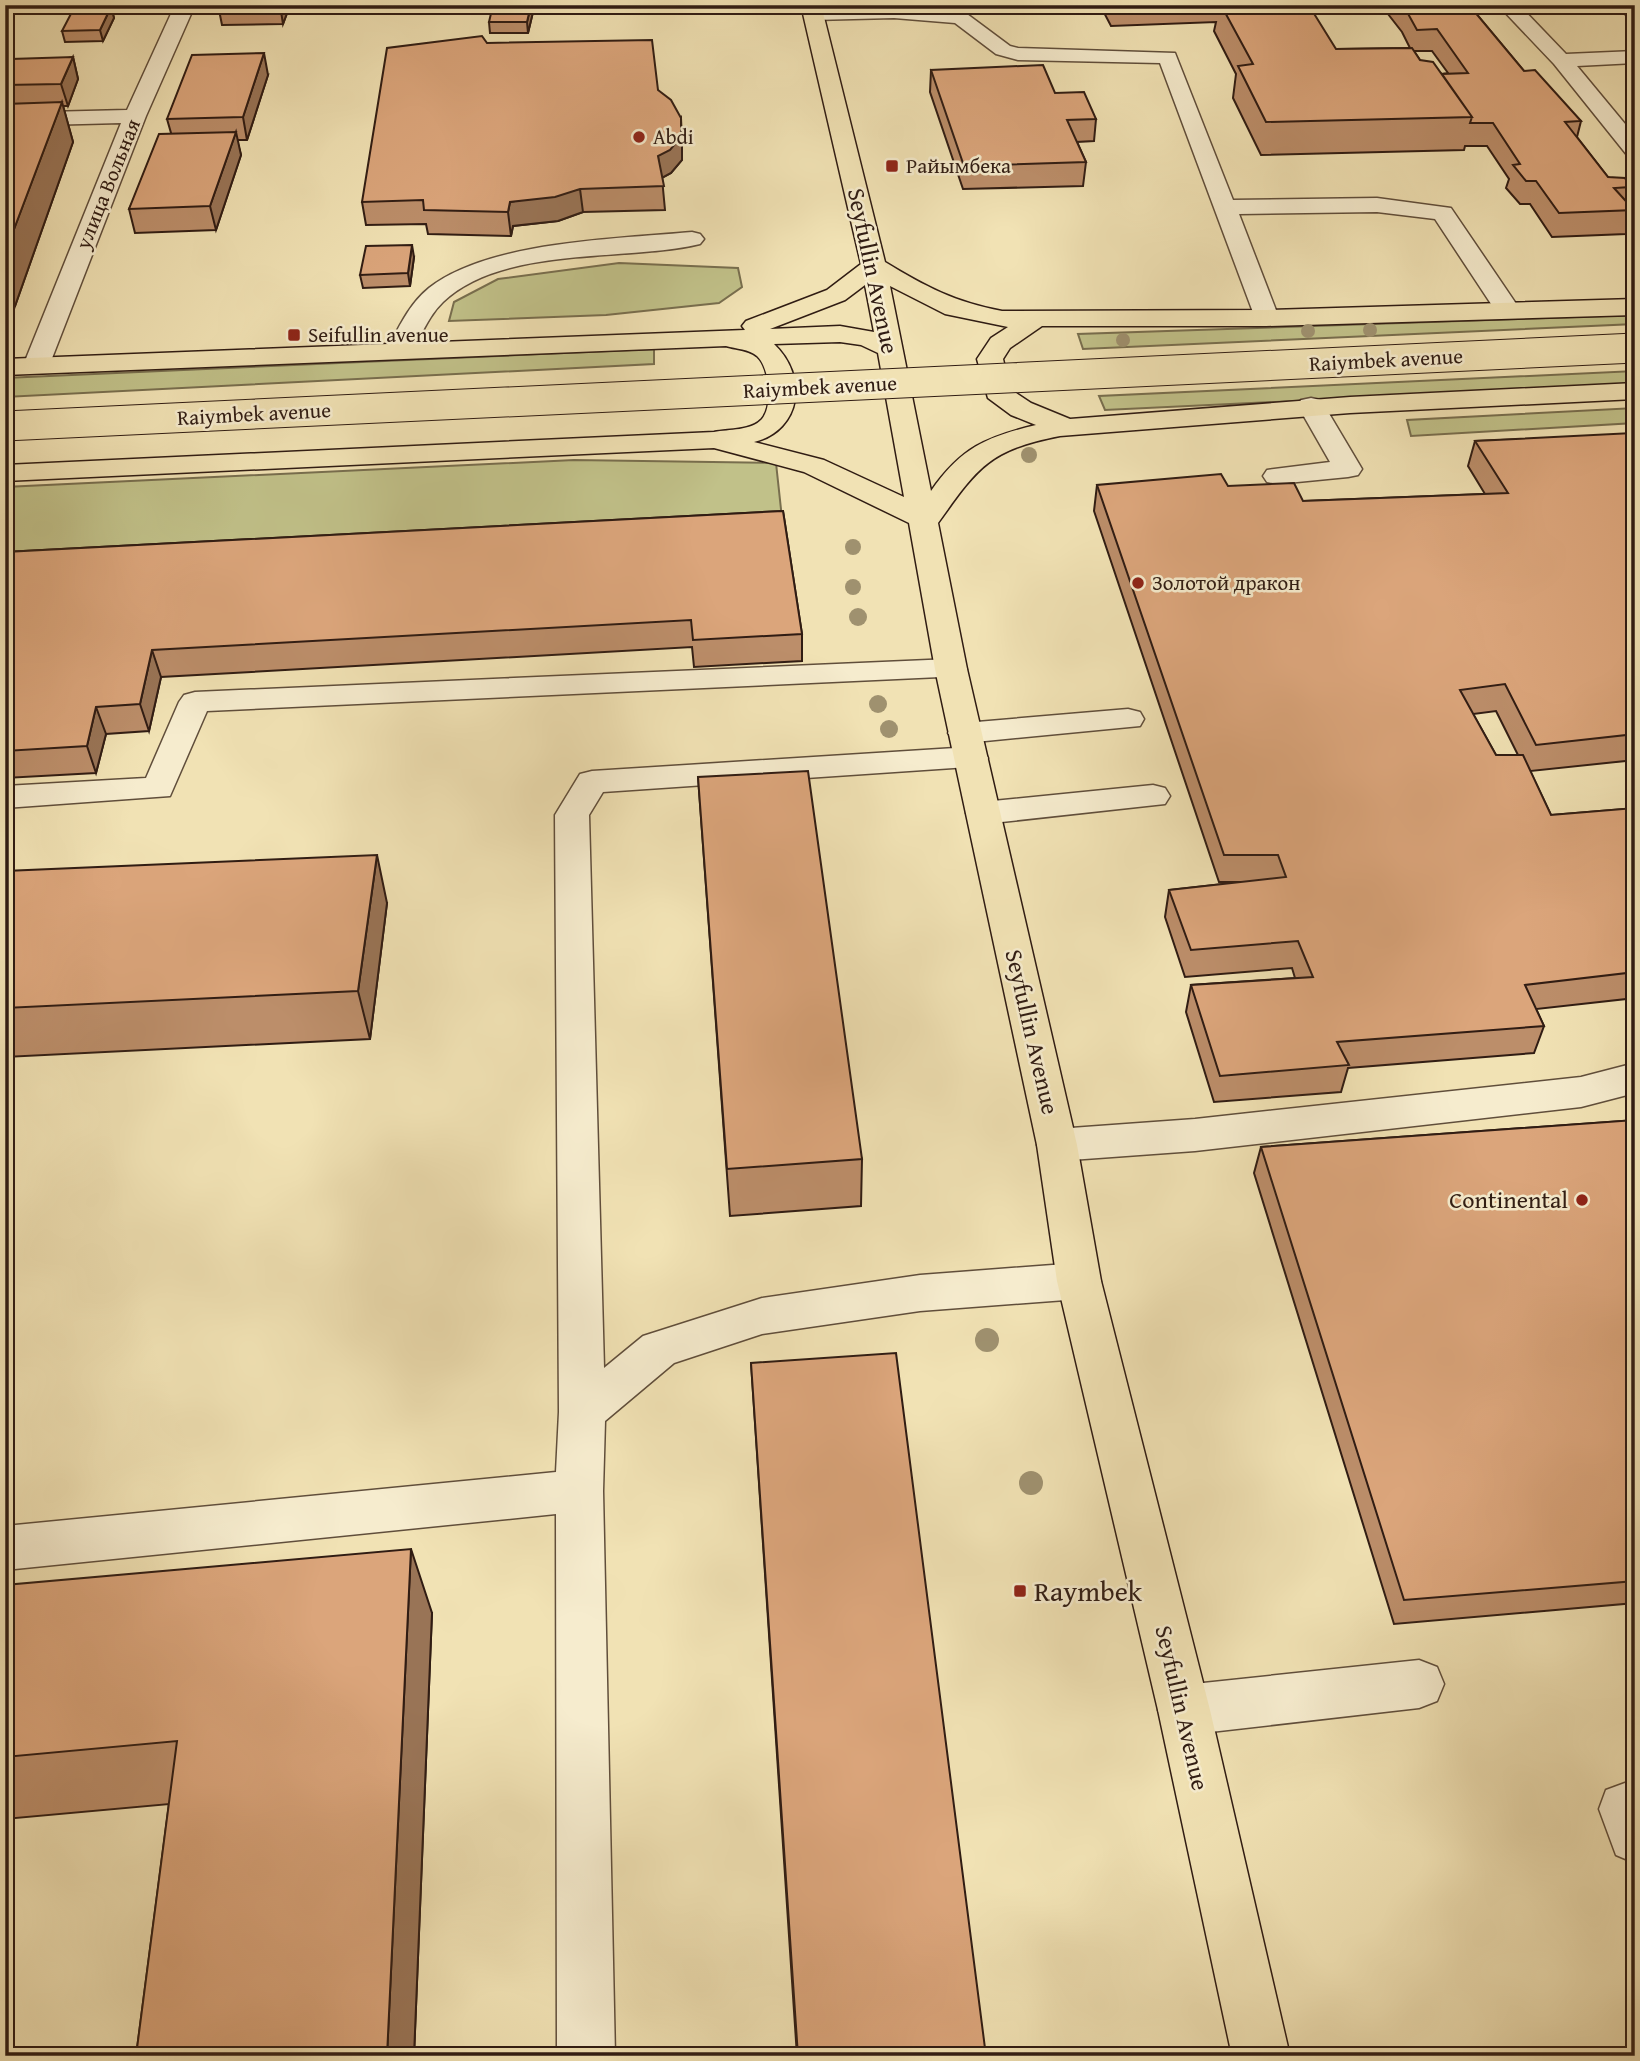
<svg xmlns="http://www.w3.org/2000/svg" width="1640" height="2061" font-family="'Gentium Book Plus',serif">
<style>
.green{fill:#c1c189;stroke:#786e4e;stroke-width:2}
.lines{fill:none;stroke-linecap:round;stroke-linejoin:round}
.minor-casing{stroke:#604e3b;stroke-width:3}
.major-casing{stroke:#301c13;stroke-width:3}
.minor{fill:#f6ecce;fill-rule:evenodd}
.major{fill:#f1e2b4;fill-rule:evenodd}
.major-bridge-casing{stroke:#301c13;stroke-width:31;stroke-linecap:butt}
.major-bridge{stroke:#f1e2b4;stroke-width:29}
.tree{fill:#9f916f}
.wall{fill:#bc8e6a;stroke:#301c13;stroke-width:2;fill-rule:evenodd}
.shaded-wall{fill:#997456;stroke:#301c13;stroke-width:2}
.building{fill:#dba57b;stroke:#301c13;stroke-width:2}
.poi-dot{fill:#8f2418;stroke:#f6ecce;stroke-width:2.5}
.labels{text-anchor:middle;stroke-width:5;stroke-linejoin:round;paint-order:stroke}
.far-poi-label{font-size:21px;fill:#301c13;stroke:#f6ecce;text-anchor:start}
.far-street-label{font-size:21px;fill:#301c13;stroke:#f6ecce}
.street-label{font-size:24px;fill:#301c13;stroke:#f6ecce}
.poi-label{font-size:24px;fill:#301c13;stroke:#f6ecce;text-anchor:end}
.near-poi-label{font-size:28px;fill:#301c13;stroke:#f6ecce;text-anchor:start}
</style>
<rect width="100%" height="100%" fill="#f1e2b4"/>
<filter id="stains"><feTurbulence type="fractalNoise" baseFrequency=".00286" numOctaves="4"/><feColorMatrix values="0 0 0 0 .2 0 0 0 0 .09 0 0 0 0 .02 0 0 0 .5 -.17"/></filter>
<radialGradient id="worn" r=".72"><stop offset=".6" stop-color="#630" stop-opacity="0"/><stop offset="1" stop-color="#630" stop-opacity=".3"/></radialGradient>
<!-- green -->
<path class="green" d="M619 263 738 268 742 287 719 303 606 315 449 321 454 302 498 279Z
M1635 315V324L1083 349 1078 334Z
M654 349V364L5 397V378Z
M1635 371V385L1105 410 1099 396Z
M1635 408V423L1411 436 1407 420Z
M574 460 776 463 784 537 5 579V487Z"/>
<g class="lines">
<!-- minor casing -->
<g class="minor-casing">
<path id="minor" d="M175 5H195L146 116 49 366 45 372H27L23 366 121 123 5 126V113L127 110Z
M1498 5H1519L1566 54 1635 51V63L1577 66 1635 136V157L1627 155 1554 64Z
M894 6 967 14 1010 46 1018 48 1175 53 1233 200 1377 198 1451 208 1521 311 1517 316H1499L1435 219 1377 212 1239 214 1279 318 1275 323H1257L1160 63 1018 60 996 54 955 23 894 18 813 20 803 14 813 8Z
M692 232 700 234 704 239 700 244C626 262 502 245 443 302 427 317 421 338 409 355H391L387 350C398 329 409 304 429 288 489 241 617 239 692 232Z
M1311 398 1321 400 1362 469 1358 475 1348 477 1277 484 1267 482 1263 476 1267 470 1330 462 1298 406 1301 400Z
M951 659 962 662 967 669 962 676 207 711 170 796 5 808V786L146 778 179 702 184 695 195 692Z
M1128 709 1140 712 1144 719 1140 726 965 743 953 740 948 733 953 726 965 723Z
M971 747 983 750 988 758 983 766 603 792 589 815 604 1368 643 1336 762 1298 920 1275 1079 1263 1094 1269 1101 1281 1094 1293 1079 1299 920 1311 762 1334 674 1363 605 1421 603 1491 615 2056H557L556 1514 5 1570V1526L556 1472 559 1412 555 815 580 774 592 771Z
M1153 785 1165 788 1170 796 1165 804 983 824 971 821 966 813 971 805 983 802Z
M1635 1063V1093L1581 1107 1195 1151 1057 1161 1043 1156 1037 1145 1043 1134 1057 1129 1195 1119 1581 1077Z
M1419 1660 1437 1667 1444 1684 1437 1701 1419 1708 1184 1735 1166 1728 1158 1710 1166 1692 1184 1685Z
M1625 1783 1635 1787V1863L1616 1855 1599 1809 1606 1790Z"/>
</g>
<!-- major casing -->
<g class="major-casing">
<path id="major" d="M801 5H821L885 262C926 287 955 302 1002 311L1266 310 1635 299V315L1266 326H1042L1010 348 1003 359 1010 389 1031 403 1070 419 1350 397 1635 383V399L1350 413 1060 436C989 450 978 467 938 523L967 669 1077 1145 1101 1281 1210 1710 1290 2056H1232L1158 1710 1057 1281 1037 1145 935 669 909 523 804 472 714 448 5 481V465L714 432C729 429 751 431 762 419 773 406 770 368 757 356 749 349 736 349 726 346L5 375V359L745 330 742 326 746 321 827 290 861 264ZM865 285 874 332 840 326 770 329 845 300ZM890 286 945 314 1008 327 991 338 977 359 988 398 1011 415 1036 425C986 437 961 448 931 491ZM840 342 861 345 878 353 904 497 824 460 754 442C802 430 808 376 774 344Z"/>
</g>
<!-- minor -->
<use href="#minor" class="minor"/>
<!-- major -->
<use href="#major" class="major"/>
<!-- major-bridge casing -->
<g class="major-bridge-casing">
<path id="major-bridge" d="M5 426 1635 348"/>
</g>
<!-- major-bridge -->
<use href="#major-bridge" class="major-bridge"/>
</g>
<!-- trees -->
<g class="tree">
<circle cx="1370" cy="330" r="7"/>
<circle cx="1308" cy="331" r="7"/>
<circle cx="1123" cy="340" r="7"/>
<circle cx="1029" cy="455" r="8"/>
<circle cx="853" cy="547" r="8"/>
<circle cx="853" cy="587" r="8"/>
<circle cx="858" cy="617" r="9"/>
<circle cx="878" cy="704" r="9"/>
<circle cx="889" cy="729" r="9"/>
<circle cx="987" cy="1340" r="12"/>
<circle cx="1031" cy="1483" r="12"/>
</g>
<!-- wall -->
<path class="wall" d="M218 5H290L283 24 222 25Z
M1100 5H1289L1293 13 1336 49 1410 48 1402 32 1381 5H1469L1524 71 1581 121 1577 137 1608 177 1630 187 1626 201 1634 210 1626 234 1552 237 1530 204H1520L1506 188 1509 179 1487 146H1465L1464 150 1261 155 1233 98 1236 74 1214 31 1216 22 1111 26ZM1414 51H1432L1448 73 1442 74 1420 60Z
M1615 5H1635V24Z
M111 7 114 18 103 41 65 42 62 31Z
M533 12 528 33H490L489 22Z
M487 43 658 90 682 141V160L671 173 662 178 665 210 583 212 558 221 513 226 511 236 428 234 426 224 366 225 362 202Z
M73 57 78 79 68 106H63L73 142 15 306 5 307V72Z
M931 70 1055 93 1096 119 1094 141 1077 142 1086 162 1083 186 963 189 930 92Z
M268 75 247 140H237L241 155 216 230 135 233 129 209 171 133 167 119Z
M414 257 410 286 363 288 360 275Z
M1635 435V760L1530 771 1551 815 1635 808V998L1536 1009 1544 1026 1534 1053 1348 1068 1341 1092 1214 1102 1186 1012 1191 985 1295 978 1292 968 1185 977 1165 917 1169 890 1241 882H1219L1094 511 1097 485 1228 486 1303 501 1485 494 1468 466 1475 441ZM1496 711 1518 755H1496L1473 714Z
M783 511 802 634V661L694 667 692 647 161 677 149 731 106 734 96 773 5 778V552Z
M698 777 862 1159 861 1206 730 1216Z
M5 871 387 903 370 1039 5 1057Z
M1635 1120V1603L1394 1624 1254 1173 1261 1147Z
M751 1363 986 2056H797Z
M5 1585 432 1613 414 2056H136L169 1804 5 1819Z"/>
<!-- shaded-wall -->
<path class="shaded-wall" d="M280 5H290L283 24Z
M531 5H532L533 12 528 33 527 22Z
M111 7 114 18 103 41 100 30Z
M264 53 268 75 247 140 243 117Z
M73 57 78 79 68 106 61 84Z
M62 102 73 142 15 306 5 274V253Z
M681 118 682 141V160L671 173 660 179 658 156Z
M236 132 241 155 216 230 210 206Z
M580 189 583 212 558 221 513 226 511 236 508 212 510 202Z
M412 245 414 257 410 286 408 273Z
M152 650 161 677 149 731 140 704Z
M96 707 106 734 96 773 87 746Z
M377 855 387 903 370 1039 358 991Z
M411 1549 432 1613 414 2056H387Z"/>
<!-- building -->
<path class="building" d="M493 5H531L527 22H489Z
M1221 5H1289L1293 13 1313 12 1336 49 1412 48 1420 60 1433 62 1472 117 1266 122 1238 66 1253 64Z
M1402 5H1469L1524 71 1535 70 1581 121 1565 122 1608 177 1625 178 1630 187 1614 188 1634 210 1559 213 1536 181H1526L1513 165 1520 164 1493 123H1470L1472 117 1442 74 1468 73 1437 29 1417 30 1406 10Z
M111 7 100 30 62 31 74 8Z
M482 36 487 43 652 40 658 90 671 100 681 118V137L670 150 658 156 664 186 580 189 555 197 510 202 508 212 424 210 423 200 362 202 387 48Z
M264 53 243 117 167 119 192 55Z
M73 57 61 84 5 85V72L11 59Z
M1043 65 1055 93 1084 92 1096 119 1067 120 1086 162 964 166 931 70Z
M62 102 5 253V104Z
M236 132 210 206 129 209 159 134Z
M412 245 408 273 360 275 366 246Z
M1633 433 1635 435V734L1536 745 1505 684 1460 690 1496 755H1523L1551 815 1635 808V972L1525 985 1544 1026 1337 1042 1349 1065 1220 1076 1191 985 1313 977 1298 941 1191 950 1169 890 1286 877 1278 855H1224L1097 485 1221 474 1228 486 1294 483 1303 501 1508 493 1475 441Z
M783 511 802 634 693 640 691 620 152 650 140 704 96 707 87 746 5 751V552Z
M808 771 862 1159 727 1169 698 777Z
M377 855 358 991 5 1008V871Z
M1635 1120V1581L1404 1600 1261 1147Z
M896 1353 986 2056H798L751 1363Z
M411 1549 387 2056H136L177 1741 5 1757V1585Z"/>
<!-- markers -->
<g class="poi-dot">
<circle cx="639" cy="137" r="7"/>
<rect x="885" y="159" width="14" height="14" rx="3.5"/>
<rect x="287" y="328" width="14" height="14" rx="3.5"/>
<circle cx="1138" cy="583" r="7"/>
<circle cx="1582" cy="1200" r="7"/>
<rect x="1013" y="1584" width="14" height="14" rx="3.5"/>
</g>
<g class="labels">
<!-- far-poi labels -->
<g class="far-poi-label">
<text x="653" y="144">Abdi</text>
<text x="906" y="173">Райымбека</text>
<text x="308" y="342">Seifullin avenue</text>
<text x="1152" y="590">Золотой дракон</text>
</g>
<!-- far-street labels -->
<g class="far-street-label">
<text transform="translate(108 184) rotate(-68)" y="7">улица Вольная</text>
<text transform="translate(1386 360) rotate(-3)" y="7">Raiymbek avenue</text>
<text transform="translate(820 387) rotate(-3)" y="7">Raiymbek avenue</text>
<text transform="translate(254 414) rotate(-3)" y="7">Raiymbek avenue</text>
</g>
<!-- street labels -->
<g class="street-label">
<text transform="translate(873 271) rotate(78)" y="8">Seyfullin Avenue</text>
<text transform="translate(1032 1032) rotate(77)" y="8">Seyfullin Avenue</text>
<text transform="translate(1182 1708) rotate(77)" y="8">Seyfullin Avenue</text>
</g>
<!-- poi labels -->
<g class="poi-label">
<text x="1568" y="1208">Continental</text>
</g>
<!-- near-poi labels -->
<g class="near-poi-label">
<text x="1034" y="1601">Raymbek</text>
</g>
</g>
<!-- margin -->
<rect width="1640" height="2061" fill="none" stroke="#f1e2b4" stroke-width="28"/>
<rect x="7" y="7" width="1626" height="2047" fill="none" stroke="#301c13" stroke-width="3.5"/>
<rect x="14" y="14" width="1612" height="2033" fill="none" stroke="#301c13" stroke-width="2"/>
<rect width="100%" height="100%" filter="url(#stains)"/>
<rect width="100%" height="100%" fill="url(#worn)"/>
</svg>
